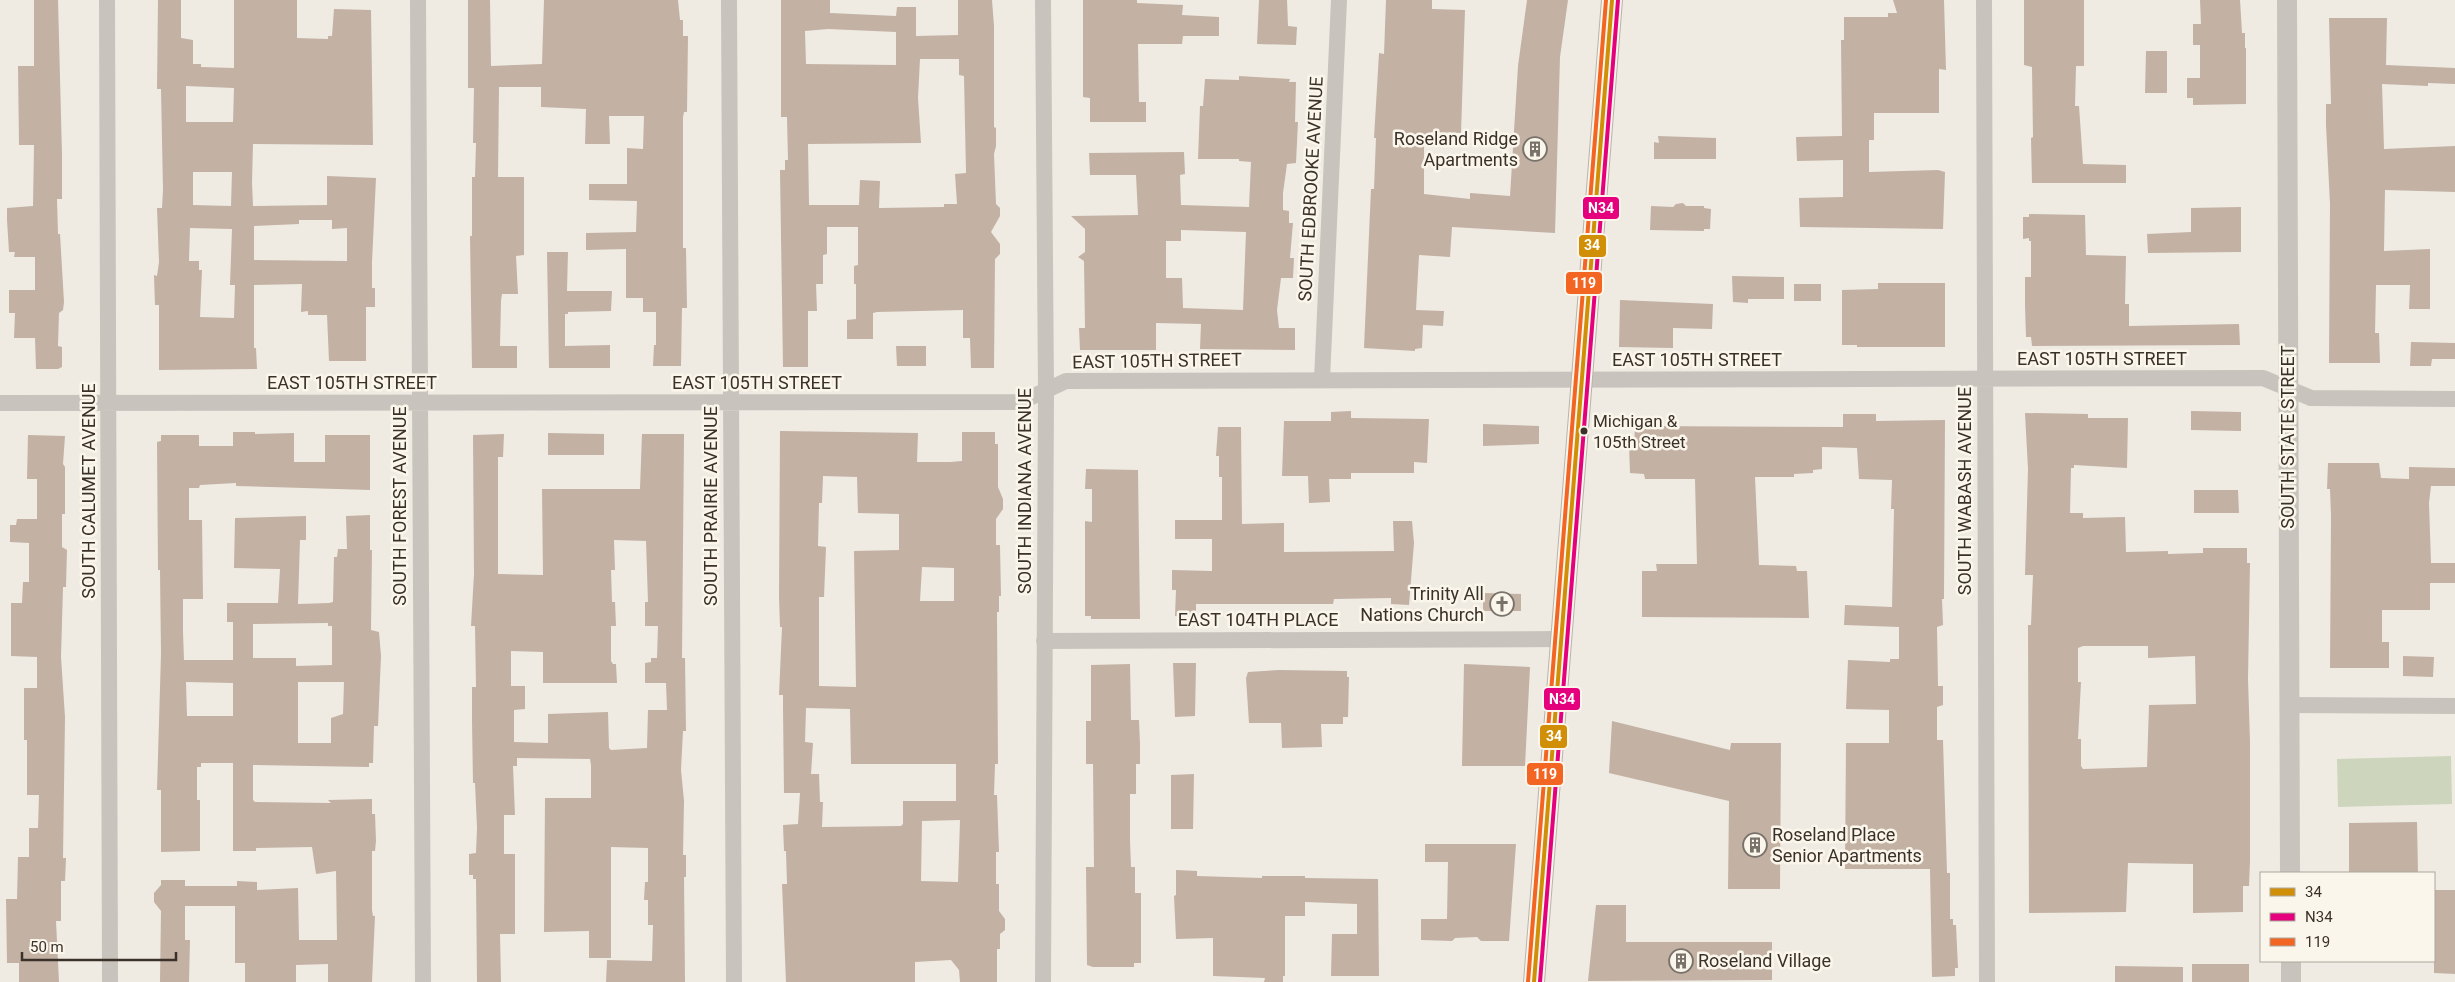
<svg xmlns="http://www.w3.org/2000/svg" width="2455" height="982" font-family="Roboto,sans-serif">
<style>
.green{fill:#cdd6bc}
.building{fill:#c3b1a4;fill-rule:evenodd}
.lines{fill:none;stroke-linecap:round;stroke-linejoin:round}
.minor{stroke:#c8c3bc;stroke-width:16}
.tertiary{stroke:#c8c3bc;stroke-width:20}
.secondary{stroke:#b9b3ac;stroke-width:22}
.bus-1-casing{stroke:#fbf6eb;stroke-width:8}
.bus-2-casing{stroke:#fbf6eb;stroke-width:8}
.bus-3-casing{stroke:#fbf6eb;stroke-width:8}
.bus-1{stroke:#d18f08;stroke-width:4}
.bus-2{stroke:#e5007d;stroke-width:4}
.bus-3{stroke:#f26522;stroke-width:4}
.bus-dot{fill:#3a3129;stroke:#fbf6eb;stroke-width:2}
.labels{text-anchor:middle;stroke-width:5;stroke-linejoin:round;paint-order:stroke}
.bus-label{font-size:17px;fill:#3a3129;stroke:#fbf6eb;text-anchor:start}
.poi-label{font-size:18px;fill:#3a3129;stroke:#fbf6eb;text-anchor:end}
.street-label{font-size:18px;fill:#3a3129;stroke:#fbf6eb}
.line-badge{stroke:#fbf6eb;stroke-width:2}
.badge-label{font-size:14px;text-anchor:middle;font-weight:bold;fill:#fff}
</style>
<rect width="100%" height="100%" fill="#efebe3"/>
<!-- green -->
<path class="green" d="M2451 756 2452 804 2338 807 2337 759Z"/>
<!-- building -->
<path class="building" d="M34 0H58L62 155V199H57L58 234H60L64 302 63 310 59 313 58 346 62 347V367L58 369H36L35 338H14L15 313H9V290H35V257H14L15 252H9L7 220V208L33 206 34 145H19L18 66H34Z
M158 0H181V38L193 40V64H201V67L234 68V0H297V38L328 39V36H332L334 9 371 10 373 145 253 144 252 182 253 206 327 205V176L376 178 372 262V288H375V307H366V361H329L327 315H308V311L301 312 302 284 254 285V348H256L257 369 159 370V305H155L154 275 157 276 159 262 157 208H162L163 190 161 89H157ZM186 86 234 88 233 122H186ZM193 172H232L231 206 193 205ZM299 220H332V229L347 228V261L254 260V226L299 224ZM190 228 232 229 230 285H235L234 318 200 317 202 270H199V261H189Z
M468 0H490L491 66 542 64 544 0H678L680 20H683V36H688L687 112H684L683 117V248H686L687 308H682L681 366H653L654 345H656V312H643V298H626V249L586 250V233L636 232 637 201 589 200V184H627V148L643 149 644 116H609L610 144H585L586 109 541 107V87H499L498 177H524V255L516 256 518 294H502L501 301 500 346H517V368H472L470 236H472V177H475L476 143H473L474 88H468Z
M781 0H830V13L896 16 897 7H916V36L958 35V0H992L994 26V127L996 128V146L994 154 996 204 1000 208V216L991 232 1000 244V254L995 259 994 368H971L970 338H963V310L877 312 873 313V339H847V320L856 319V284H854V266L858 265V227H827V254L823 255V284H816L817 311H808V367H783L780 170H785V160H788L787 117H781ZM828 29 896 32V65L806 64 805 31ZM920 59H959V75L964 76 966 173 955 174 957 204H944V207L879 208 880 181 860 180 859 205H809L808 144 921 143 918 98Z
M1083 0H1137V3L1183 5 1182 15 1219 17V36H1183L1182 44H1138L1139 102H1146V122H1090V98L1083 97Z
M1259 0H1287L1288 26 1297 27 1296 45 1257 44Z
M1386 0H1432V9L1465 10 1461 133 1431 132 1430 143H1424V194L1470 199V193L1510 196 1518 66 1527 0H1568L1560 57 1555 233 1452 227 1450 257 1419 255 1416 310 1444 311 1443 326 1423 325 1422 348 1415 349V351L1364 348 1371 189H1374L1376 138H1374L1379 53 1384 54Z
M1893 0H1944L1946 70 1939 69V113H1874V140H1869V172L1938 170 1945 172 1943 229 1800 227 1799 198 1843 197V160L1797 161 1796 137 1842 136 1841 40H1844V17H1888V13H1897Z
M2024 0H2084V66H2076L2075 106H2079L2083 164 2126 165V183H2032L2031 138 2033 137 2032 67 2024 65Z
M2200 0H2240L2242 33H2245V48H2246V104L2193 105V98H2187V78H2200V45H2193V24H2201Z
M2329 18H2387L2386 65 2455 68V84L2428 83V86L2382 84 2384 149 2455 146V192L2385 190 2384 251 2430 249V309H2409L2410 285H2376L2375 333H2379L2380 363H2329L2330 204 2326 125V104H2331Z
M2146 51H2167V93H2145Z
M1239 76 1290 79 1289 82H1296L1295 122H1298L1296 163 1287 164 1283 193V210L1289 211V223H1293L1290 258H1294L1293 278H1281L1277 310 1279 328H1295V350L1200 349 1201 324 1156 323V350H1080L1079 328H1085L1084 261 1078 257 1085 252V229L1071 216 1138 215 1136 175H1090L1089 153 1184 152 1185 174 1180 175 1181 205 1249 207 1251 162 1239 161V159H1198L1200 106H1203L1205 79 1239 80ZM1181 230 1246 232 1243 310 1183 308 1182 278H1166V241H1181Z
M1658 136 1716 138V159H1654V142L1659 143Z
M1683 203 1686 206H1704V208L1711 209 1710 229H1704V231L1650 230 1651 206 1673 207 1676 204Z
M2241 207V252L2148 253 2147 234 2191 232V208Z
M2029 214 2085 215 2086 255 2126 256 2125 304H2129V326L2239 324 2240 345 2032 346 2031 337H2026L2025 305V277H2031V241H2029V238L2023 239V217H2029Z
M547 252H568L567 291H612L611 311 568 312V314H565V346L610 345V368H549Z
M1732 276 1784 277V299H1748V303L1733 302Z
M1878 283H1945V347H1857V345H1842V290L1878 289Z
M1794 284H1821V301H1794Z
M1620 300 1713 304 1712 329 1673 328V348L1619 347Z
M2411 342 2455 343V359H2432L2431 366H2410Z
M896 346H926V366H897Z
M1351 411V418L1429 419 1427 463 1414 462V473H1351V479H1329L1330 502 1309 503 1308 476H1282L1284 421H1331V412Z
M2191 411 2241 412V431L2191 430Z
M2025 413 2088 414V418H2128L2127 468 2074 465V468H2071L2070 513H2083V518L2125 517 2126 552 2168 551V554L2203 553V548H2247V563H2250L2248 679 2250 742V861L2249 886H2243V912L2193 913V864L2128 863 2126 912 2029 913 2028 625H2031L2033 575H2025L2028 469ZM2083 646H2148V658L2195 656 2196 704 2149 705 2147 767 2083 769 2081 766V739H2078L2081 682H2078V648Z
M1843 414H1876V421L1945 420 1944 599H1942L1943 625 1937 627 1938 686H1943V705L1937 707V740H1943L1947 873H1950V919H1953V925H1956L1958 968H1955V976L1932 977 1930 869H1845L1846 743H1889V710L1846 709 1848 660 1890 662V659H1899V627L1844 625 1845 605 1892 607 1894 509H1891L1892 480 1859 479 1857 448 1822 447V469L1813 470V473L1794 474V477H1755L1759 565 1796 566 1797 571H1807L1809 618 1642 617V571H1657L1656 564H1697L1695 479H1645L1644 474 1630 473 1629 445 1634 446 1635 426 1843 427Z
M1483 424 1539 426V444L1483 446Z
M1218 427H1241L1242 524 1284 523V552L1394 551 1393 521H1412L1414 543 1409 605 1391 604V598L1334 599 1333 604H1196V617L1175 616 1176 590H1172V570L1212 571V539H1175V520H1222V477H1219V456H1216Z
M780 431 918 433 917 462H950L962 461V432H995V444H998V487L1003 499V509L996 519V545H1000L1001 596H999V612H997L998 764H995L994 795H997L999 852H996V884H999V911L1005 919V930L1000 934V949H997V982H960L959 970 951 960 915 962V982H786L782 884H787L786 851H784L783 825 798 824 800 793H784L783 708V695H779L782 627H780L779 597ZM823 476 857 477 858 513 899 514V550L854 551 856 687 819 686V597H824L826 547 818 546 819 503H822ZM922 567 954 568V601H920ZM806 708 850 709 851 764H956V801H903V824L901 826 822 827 823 802H820L819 774H811L813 743 805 742ZM960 820 958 882 921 881 922 821Z
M233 432H255V434L294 433V462H325V435H370V490L236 486V483L200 485 199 488H189V520H202L203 599H183V632L184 660H233V622H227V603H278L280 569 234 568 235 518 306 516V540H300L298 604 329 603 333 602 334 557H337L338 549H347L346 516 370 515V550H372L371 630 379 632 381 656 378 726H374L373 763H369V767L253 765V800L255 802 331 803 328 800 372 799V814H375L376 841 375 851H372V910L373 916H375L372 982H328V964L296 965V982H245V963H235V906H185V940H190L189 982H160L161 911 154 902V893L161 885V880H185V886H237V881L257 882V890L298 888 299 940H337L336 871 316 874 312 847 256 848V851H233V763H201V767H197V800H200V851L161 852V790H157L161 654 160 570H158L157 442 161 441V435H199V446H233ZM328 623V626H332V665L296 666V658H253V624ZM186 682 233 683V716H187ZM298 682H344L343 714 331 718V743H298Z
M548 433 604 434V455H548Z
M504 434 503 457H498V574L543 575 542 489H640L642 434H684L682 658H685L686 731H683L681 770 684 801 683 855H686V877H684L685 982H606L607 960 652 961 653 925H648V900H644L645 882H648V848L611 847V958H589V931L544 932 545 798H591V765L590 759 517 758V766H513L515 815H504V854H515V934H500L501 982H477L476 879H473V875H469V854L476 853 477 828 475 783H473L472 720V687H476L475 626H471L474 574 473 435ZM614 540 646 541 648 602H645V626H658L657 658H651V662L645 663V683H666L667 710H648L647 748 611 750 609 748 608 712 548 714V743L514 742V710L525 709V686H511V651L543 652V683H617L616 664H613L611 661V626H616L615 602H612L611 570H615Z
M28 435 65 436 63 464 65 467V514H62V547L67 550 66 587H63L61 657 65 717 63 858H66L65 881H61V921H56L59 982H19V963H7L6 899H17L18 857H29V828H38L39 795H27V740H24V688H37V657L11 656V603H22L23 582H29V543L10 542V525H16L17 519H37V479H27Z
M2328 463H2379L2381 478 2409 479V467L2455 468V486H2431L2429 503 2431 563H2455V583H2430V610H2382V642H2389V668H2330L2331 515 2330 489H2327Z
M1086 469 1138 470 1140 619H1091V616H1085V521L1092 522V489H1085Z
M2194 490H2238L2239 513H2194Z
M1483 593 1521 594V611H1483Z
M2403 656 2434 657 2433 677 2403 676Z
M1173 663H1196L1195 716 1175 717Z
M1130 664 1131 720H1139L1140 744V764H1136V794H1130V841L1131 867H1135V893H1141V963H1134V967H1093L1087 965 1086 867H1094L1093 764H1086V721H1091V665Z
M1464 664 1530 667 1525 766H1462Z
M1279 670 1347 671V677H1349L1348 717H1343V724H1321L1322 747 1282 748 1281 723H1249L1246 678 1248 672Z
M1612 721 1730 750 1731 743H1781L1780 889H1728L1729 801 1609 773Z
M1194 774 1193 829H1171V775Z
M2417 822 2418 873H2349V823Z
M1425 844H1516L1509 941H1481L1477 937 1455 938 1452 941 1421 940V919H1447L1448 862H1425Z
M1176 870 1197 871V876L1262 878V876H1305V878L1378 879 1379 976H1331L1332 934H1357V904L1305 902V916H1285V976H1283V982H1264L1265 978 1213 976V938L1176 939 1174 896 1176 895Z
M2434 890H2455V974L2434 973Z
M1596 905H1626V942H1772V980L1588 981Z
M2192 964H2249V982H2192Z
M2115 966 2183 967V982H2115Z"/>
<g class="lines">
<!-- minor -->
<path class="minor" d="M107 0 110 982
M418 0 423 982
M729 0 734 982
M1984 0 1987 982
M1322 380 1339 0
M0 403 1021 402 1066 381 2263 378 2311 398 2455 399
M1044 641 1561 639
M2289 705 2455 706
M1043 982 1046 391 1043 0"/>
<!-- tertiary -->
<path class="tertiary" d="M2287 0 2290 873
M2291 961V982"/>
<!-- secondary -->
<path class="secondary" d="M1534 982 1612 0"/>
<!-- bus-1 casing -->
<g class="bus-1-casing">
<path id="bus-1" d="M1534 982 1612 0"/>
</g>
<!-- bus-2 casing -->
<g class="bus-2-casing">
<path id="bus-2" d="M1540 982 1618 0"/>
</g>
<!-- bus-3 casing -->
<g class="bus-3-casing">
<path id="bus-3" d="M1528 982 1606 0"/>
</g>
<!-- bus-1 -->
<use href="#bus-1" class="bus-1"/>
<!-- bus-2 -->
<use href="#bus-2" class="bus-2"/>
<!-- bus-3 -->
<use href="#bus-3" class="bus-3"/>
</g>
<!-- icons -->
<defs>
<g id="building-ring" transform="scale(1.25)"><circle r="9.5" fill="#fbf6eb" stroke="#79726a" stroke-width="1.5"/><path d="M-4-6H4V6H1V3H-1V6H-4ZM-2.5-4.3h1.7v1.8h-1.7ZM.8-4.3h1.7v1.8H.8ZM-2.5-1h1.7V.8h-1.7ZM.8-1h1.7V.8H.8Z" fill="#79726a"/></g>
<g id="church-ring" transform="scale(1.25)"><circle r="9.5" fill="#fbf6eb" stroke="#79726a" stroke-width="1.5"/><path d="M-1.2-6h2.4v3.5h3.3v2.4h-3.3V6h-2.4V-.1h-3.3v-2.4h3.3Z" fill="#79726a"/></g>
</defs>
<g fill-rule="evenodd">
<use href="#building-ring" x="1535" y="149"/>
<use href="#church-ring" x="1502" y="604"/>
<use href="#building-ring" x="1755" y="845"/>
<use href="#building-ring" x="1681" y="961"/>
</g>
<!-- markers -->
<circle class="bus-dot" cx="1584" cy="431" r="4.5"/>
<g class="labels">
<!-- bus labels -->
<g class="bus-label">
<text x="1593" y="427">Michigan &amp;<tspan x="1593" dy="21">105th Street</tspan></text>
</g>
<!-- poi labels -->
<g class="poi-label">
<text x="1518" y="145">Roseland Ridge<tspan x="1518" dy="21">Apartments</tspan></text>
<text x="1484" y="600">Trinity All<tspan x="1484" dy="21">Nations Church</tspan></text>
<text x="1772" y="841" text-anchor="start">Roseland Place<tspan x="1772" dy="21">Senior Apartments</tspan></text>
<text x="1698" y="967" text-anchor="start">Roseland Village</text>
</g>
<!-- street labels -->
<g class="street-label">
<text transform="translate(1311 189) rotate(-87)" y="6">SOUTH EDBROOKE AVENUE</text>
<text x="2102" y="365">EAST 105TH STREET</text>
<text x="1697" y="366">EAST 105TH STREET</text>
<text transform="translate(1157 361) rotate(-1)" y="6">EAST 105TH STREET</text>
<text x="352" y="389">EAST 105TH STREET</text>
<text x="757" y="389">EAST 105TH STREET</text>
<text transform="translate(2288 437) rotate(-90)" y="6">SOUTH STATE STREET</text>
<text transform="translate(89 491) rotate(-90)" y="6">SOUTH CALUMET AVENUE</text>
<text transform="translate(1025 491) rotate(-90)" y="6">SOUTH INDIANA AVENUE</text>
<text transform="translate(1965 491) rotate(-90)" y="6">SOUTH WABASH AVENUE</text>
<text transform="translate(400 506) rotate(-90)" y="6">SOUTH FOREST AVENUE</text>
<text transform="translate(711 506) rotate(-90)" y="6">SOUTH PRAIRIE AVENUE</text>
<text x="1258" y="626">EAST 104TH PLACE</text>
</g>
</g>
<g class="line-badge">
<rect x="1582" y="196" width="38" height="24" rx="5" fill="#e5007d"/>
<rect x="1578" y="234" width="29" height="24" rx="5" fill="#d18f08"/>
<rect x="1565" y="271" width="38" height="24" rx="5" fill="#f26522"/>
<rect x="1543" y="687" width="38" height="24" rx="5" fill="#e5007d"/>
<rect x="1539" y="724" width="29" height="25" rx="5" fill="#d18f08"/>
<rect x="1526" y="762" width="38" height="24" rx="5" fill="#f26522"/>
</g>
<g class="badge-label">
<text x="1601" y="213">N34</text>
<text x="1592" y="250">34</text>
<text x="1584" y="288">119</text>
<text x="1562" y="704">N34</text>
<text x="1554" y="741">34</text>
<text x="1545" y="779">119</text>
</g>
<!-- legend -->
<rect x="2260" y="872" width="175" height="90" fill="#fbf6eb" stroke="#aea79d"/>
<rect x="2270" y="888" width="25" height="8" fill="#d18f08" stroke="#aea79d"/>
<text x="2305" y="897" font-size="15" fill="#3a3129">34</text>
<rect x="2270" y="913" width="25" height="8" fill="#e5007d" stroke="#aea79d"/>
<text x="2305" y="922" font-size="15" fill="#3a3129">N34</text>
<rect x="2270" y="938" width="25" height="8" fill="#f26522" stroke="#aea79d"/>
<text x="2305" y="947" font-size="15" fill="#3a3129">119</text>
<!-- scale -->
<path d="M22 952v8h154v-8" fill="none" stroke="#3a3129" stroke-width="2.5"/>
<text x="30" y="952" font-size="15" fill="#3a3129" stroke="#fbf6eb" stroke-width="4" paint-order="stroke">50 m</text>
</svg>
